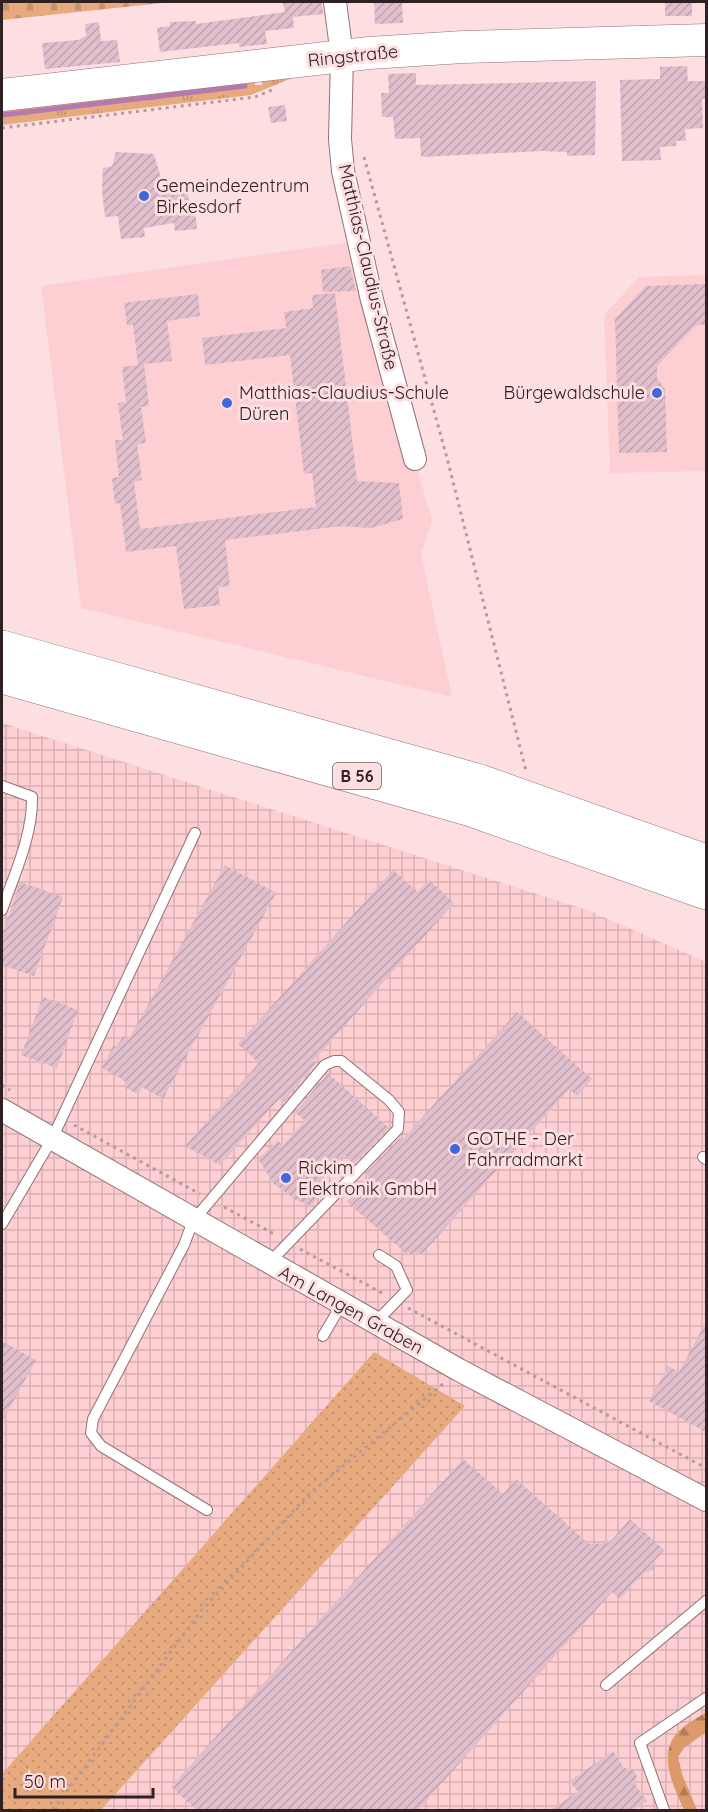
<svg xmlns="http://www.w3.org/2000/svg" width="708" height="1812" font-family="Quicksand,sans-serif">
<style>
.built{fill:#fdcfd2}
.industrial{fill:url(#industrial-grid)}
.grass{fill:url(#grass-tufts)}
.forest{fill:url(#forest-firs)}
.cemetery{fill:url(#cemetery-stones)}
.park{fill:url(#park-dots)}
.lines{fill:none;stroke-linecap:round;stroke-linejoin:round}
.stream{stroke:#b479ae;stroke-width:5}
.building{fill:url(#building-hatch)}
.service-casing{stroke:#937174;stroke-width:12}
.minor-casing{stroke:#937174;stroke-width:24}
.secondary-casing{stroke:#937174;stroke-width:33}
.primary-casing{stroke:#937174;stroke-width:34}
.path{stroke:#b39a9d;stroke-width:3;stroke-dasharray:3 4.5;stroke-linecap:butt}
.service{stroke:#fff;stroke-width:10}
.minor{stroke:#fff;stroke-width:22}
.secondary{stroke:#fff;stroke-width:32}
.primary{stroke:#fff;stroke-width:33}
.poi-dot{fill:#4068da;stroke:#fddee1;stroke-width:2}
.labels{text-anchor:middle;stroke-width:6;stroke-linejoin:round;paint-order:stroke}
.shield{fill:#fddee1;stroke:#6d5a5c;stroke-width:1.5}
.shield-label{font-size:16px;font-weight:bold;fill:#2f2123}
.street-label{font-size:18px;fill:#2f2123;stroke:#fddee1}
.poi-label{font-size:18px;fill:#2f2123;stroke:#fddee1;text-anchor:start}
</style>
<defs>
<pattern id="industrial-grid" width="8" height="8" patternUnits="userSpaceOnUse" patternTransform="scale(1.5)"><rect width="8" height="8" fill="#fdcfd2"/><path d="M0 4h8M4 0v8" fill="none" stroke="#d9b1b4"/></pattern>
<pattern id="grass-tufts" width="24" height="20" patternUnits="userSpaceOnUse" patternTransform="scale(1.5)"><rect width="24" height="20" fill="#e7a97e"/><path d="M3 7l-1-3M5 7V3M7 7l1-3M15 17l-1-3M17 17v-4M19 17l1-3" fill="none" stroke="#c6916d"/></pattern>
<pattern id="forest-firs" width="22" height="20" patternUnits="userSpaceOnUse" patternTransform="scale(1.5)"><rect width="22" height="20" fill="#dc996a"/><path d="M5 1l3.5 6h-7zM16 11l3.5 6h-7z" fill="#b37c57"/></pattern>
<pattern id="cemetery-stones" width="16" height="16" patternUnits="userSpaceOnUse" patternTransform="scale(1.5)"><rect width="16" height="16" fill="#e7a97e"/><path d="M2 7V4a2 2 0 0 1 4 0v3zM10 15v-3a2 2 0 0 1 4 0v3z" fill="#c6916d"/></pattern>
<pattern id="park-dots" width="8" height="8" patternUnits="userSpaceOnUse" patternTransform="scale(1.5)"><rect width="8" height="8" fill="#e7a97e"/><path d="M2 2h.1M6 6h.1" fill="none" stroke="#c6916d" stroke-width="1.8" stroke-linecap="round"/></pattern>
<pattern id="building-hatch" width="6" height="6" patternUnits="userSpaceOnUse" patternTransform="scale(1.5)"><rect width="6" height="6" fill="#e0becc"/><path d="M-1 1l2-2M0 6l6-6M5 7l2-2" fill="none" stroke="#c0a3af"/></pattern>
</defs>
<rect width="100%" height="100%" fill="#fddee1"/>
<!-- built -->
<path class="built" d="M351 242 432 520 421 554 452 697 81 608 41 286Z
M706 275V471L610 473 604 315 639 277Z"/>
<!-- industrial -->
<path class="industrial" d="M2 723 590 911 706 962V1810H2Z"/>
<!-- grass -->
<path class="grass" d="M297 76 251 95 2 125V108L254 78 255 85H262L261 77Z"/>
<!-- forest -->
<path class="forest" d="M706 1712V1732L684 1748 678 1757 682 1774 697 1810H684C674 1787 656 1753 679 1731 687 1723 698 1718 706 1712Z"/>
<!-- cemetery -->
<path class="cemetery" d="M2 2H172L2 20Z"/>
<!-- park -->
<path class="park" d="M374 1352 465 1406 101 1810H2V1774Z"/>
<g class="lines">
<!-- stream -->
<path class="stream" d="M2 115 245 86"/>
</g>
<!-- building -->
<path class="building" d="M283 2H322L323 14 293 17 294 28 265 31 267 44 239 47V43L160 52 157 28 170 26V22L196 21V24L285 12Z
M374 2H402L403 23 375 24Z
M665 2H692V16H665Z
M99 22 101 41 117 40 120 62 45 69 42 43 78 40 86 36 85 24Z
M687 66 688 81H706V98L702 99 703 128 685 129 686 141H676V146L660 147 661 160 622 161 620 80 660 79V67Z
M416 73V85L596 81 595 155 567 156V152L541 151 421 157 420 138 395 139 393 117H382L381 93H389L388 74Z
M285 105 287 121 271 123 268 107Z
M116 152 154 154 162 182 186 179 189 204 194 203 197 229 175 231 174 223 144 228 145 237 121 239 118 216 105 217 102 192 103 168 112 166Z
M350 266 356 291 323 292 321 270Z
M706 284V324L696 325 657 366V378L665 389 667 452 619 453 615 319 646 286Z
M335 293 357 481 399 483 403 519 371 528 342 526 225 540 230 586 218 587 220 605 184 609 176 546 126 552 120 503 115 504 112 478 119 477 115 440H123L118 403 126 402 122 367 138 365 133 325H127L124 303 198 294 200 316 167 321 172 361 144 364 149 406 141 407 146 443 137 444 142 480 134 482 140 529 316 507 312 473 304 474 290 355 205 365 202 338 286 328 284 312 313 308 312 295Z
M225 865 276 893 163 1099 142 1087 138 1094 126 1088 124 1080 102 1068 113 1046H117L123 1036 129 1039Z
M393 870 418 892 429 880 454 903 313 1061 316 1063 284 1102 280 1098 220 1165 185 1146 259 1063 238 1044Z
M20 882 63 897 34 976 2 965V936Z
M43 997 78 1010 57 1068 21 1055Z
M517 1012 592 1079 577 1096 569 1089 423 1253 408 1255 347 1202 369 1178 365 1174 400 1138 402 1140Z
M328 1073 389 1128 354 1164 344 1155 322 1180 327 1184 311 1206 296 1200 274 1184 258 1159 278 1141 283 1145 305 1121 295 1112Z
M706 1322V1432L649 1401 668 1366 679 1372Z
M2 1341 36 1360 2 1422Z
M463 1459 503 1494 516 1479 589 1544 609 1543 630 1519 664 1550 651 1565 655 1569 643 1573 620 1599 612 1592 418 1810H197L171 1787Z
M613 1751 624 1768 633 1770 637 1776 635 1784 647 1801 632 1810H550L578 1792 570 1781Z"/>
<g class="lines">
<!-- service casing -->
<g class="service-casing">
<path id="service" d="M2 786 32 797C33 835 14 875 2 910
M703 1157 706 1159
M2 1224 52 1139 195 833
M375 1323 407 1290 396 1266 379 1255
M323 1336 342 1304
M207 1510 101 1446 91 1433 93 1419 184 1245 193 1221 325 1065 334 1061H341L389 1100 399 1112 398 1129 269 1263
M606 1685 706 1601
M664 1810 640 1743 706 1698"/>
</g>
<!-- minor casing -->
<g class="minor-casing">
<path id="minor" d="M335 2 342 56 340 139 343 171 372 300 415 459
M2 1110 459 1370 706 1500"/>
</g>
<!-- secondary casing -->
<g class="secondary-casing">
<path id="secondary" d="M2 95 369 53 463 47 706 40"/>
</g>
<!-- primary casing -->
<g class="primary-casing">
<path id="primary" d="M2 647 480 781 706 861
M2 677 471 810 706 893"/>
</g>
<!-- path -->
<path class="path" d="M2 128 255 97 272 90
M364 157 447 458 526 771
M2 1085 10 1090
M74 1125 200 1194
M224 1207 276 1235
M300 1249 384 1294
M408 1308 706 1468
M53 1810 201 1611 309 1494 444 1383"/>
<!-- service -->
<use href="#service" class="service"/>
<!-- minor -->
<use href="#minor" class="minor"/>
<!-- secondary -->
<use href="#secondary" class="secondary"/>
<!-- primary -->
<use href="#primary" class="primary"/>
</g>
<!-- markers -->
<g class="poi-dot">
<circle cx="144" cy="196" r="6"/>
<circle cx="657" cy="393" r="6"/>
<circle cx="227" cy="403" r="6"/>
<circle cx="455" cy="1149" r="6"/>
<circle cx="286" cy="1178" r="6"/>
</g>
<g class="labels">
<!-- shield labels -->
<rect class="shield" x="333" y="763" width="48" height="26" rx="4.5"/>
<g class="shield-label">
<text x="357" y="782">B 56</text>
</g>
<!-- street labels -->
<g class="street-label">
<text transform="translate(353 56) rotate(-6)" y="6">Ringstraße</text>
<text transform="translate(368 267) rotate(77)" y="6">Matthias-Claudius-Straße</text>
<text transform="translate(351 1310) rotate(29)" y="6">Am Langen Graben</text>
</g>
<!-- poi labels -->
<g class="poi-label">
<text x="156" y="192">Gemeindezentrum<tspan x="156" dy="21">Birkesdorf</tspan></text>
<text x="239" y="399">Matthias-Claudius-Schule<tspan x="239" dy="21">Düren</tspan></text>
<text x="645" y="399" text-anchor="end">Bürgewaldschule</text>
<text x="467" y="1145">GOTHE - Der<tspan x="467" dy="21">Fahrradmarkt</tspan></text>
<text x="298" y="1174">Rickim<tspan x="298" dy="21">Elektronik GmbH</tspan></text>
</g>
</g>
<!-- border -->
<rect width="708" height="1812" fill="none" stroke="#2f2123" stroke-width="6"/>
<!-- scale -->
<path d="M15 1788v9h138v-9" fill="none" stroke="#2f2123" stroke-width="3"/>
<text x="24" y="1788" font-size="18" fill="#2f2123" stroke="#fddee1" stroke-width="4.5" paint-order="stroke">50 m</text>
</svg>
